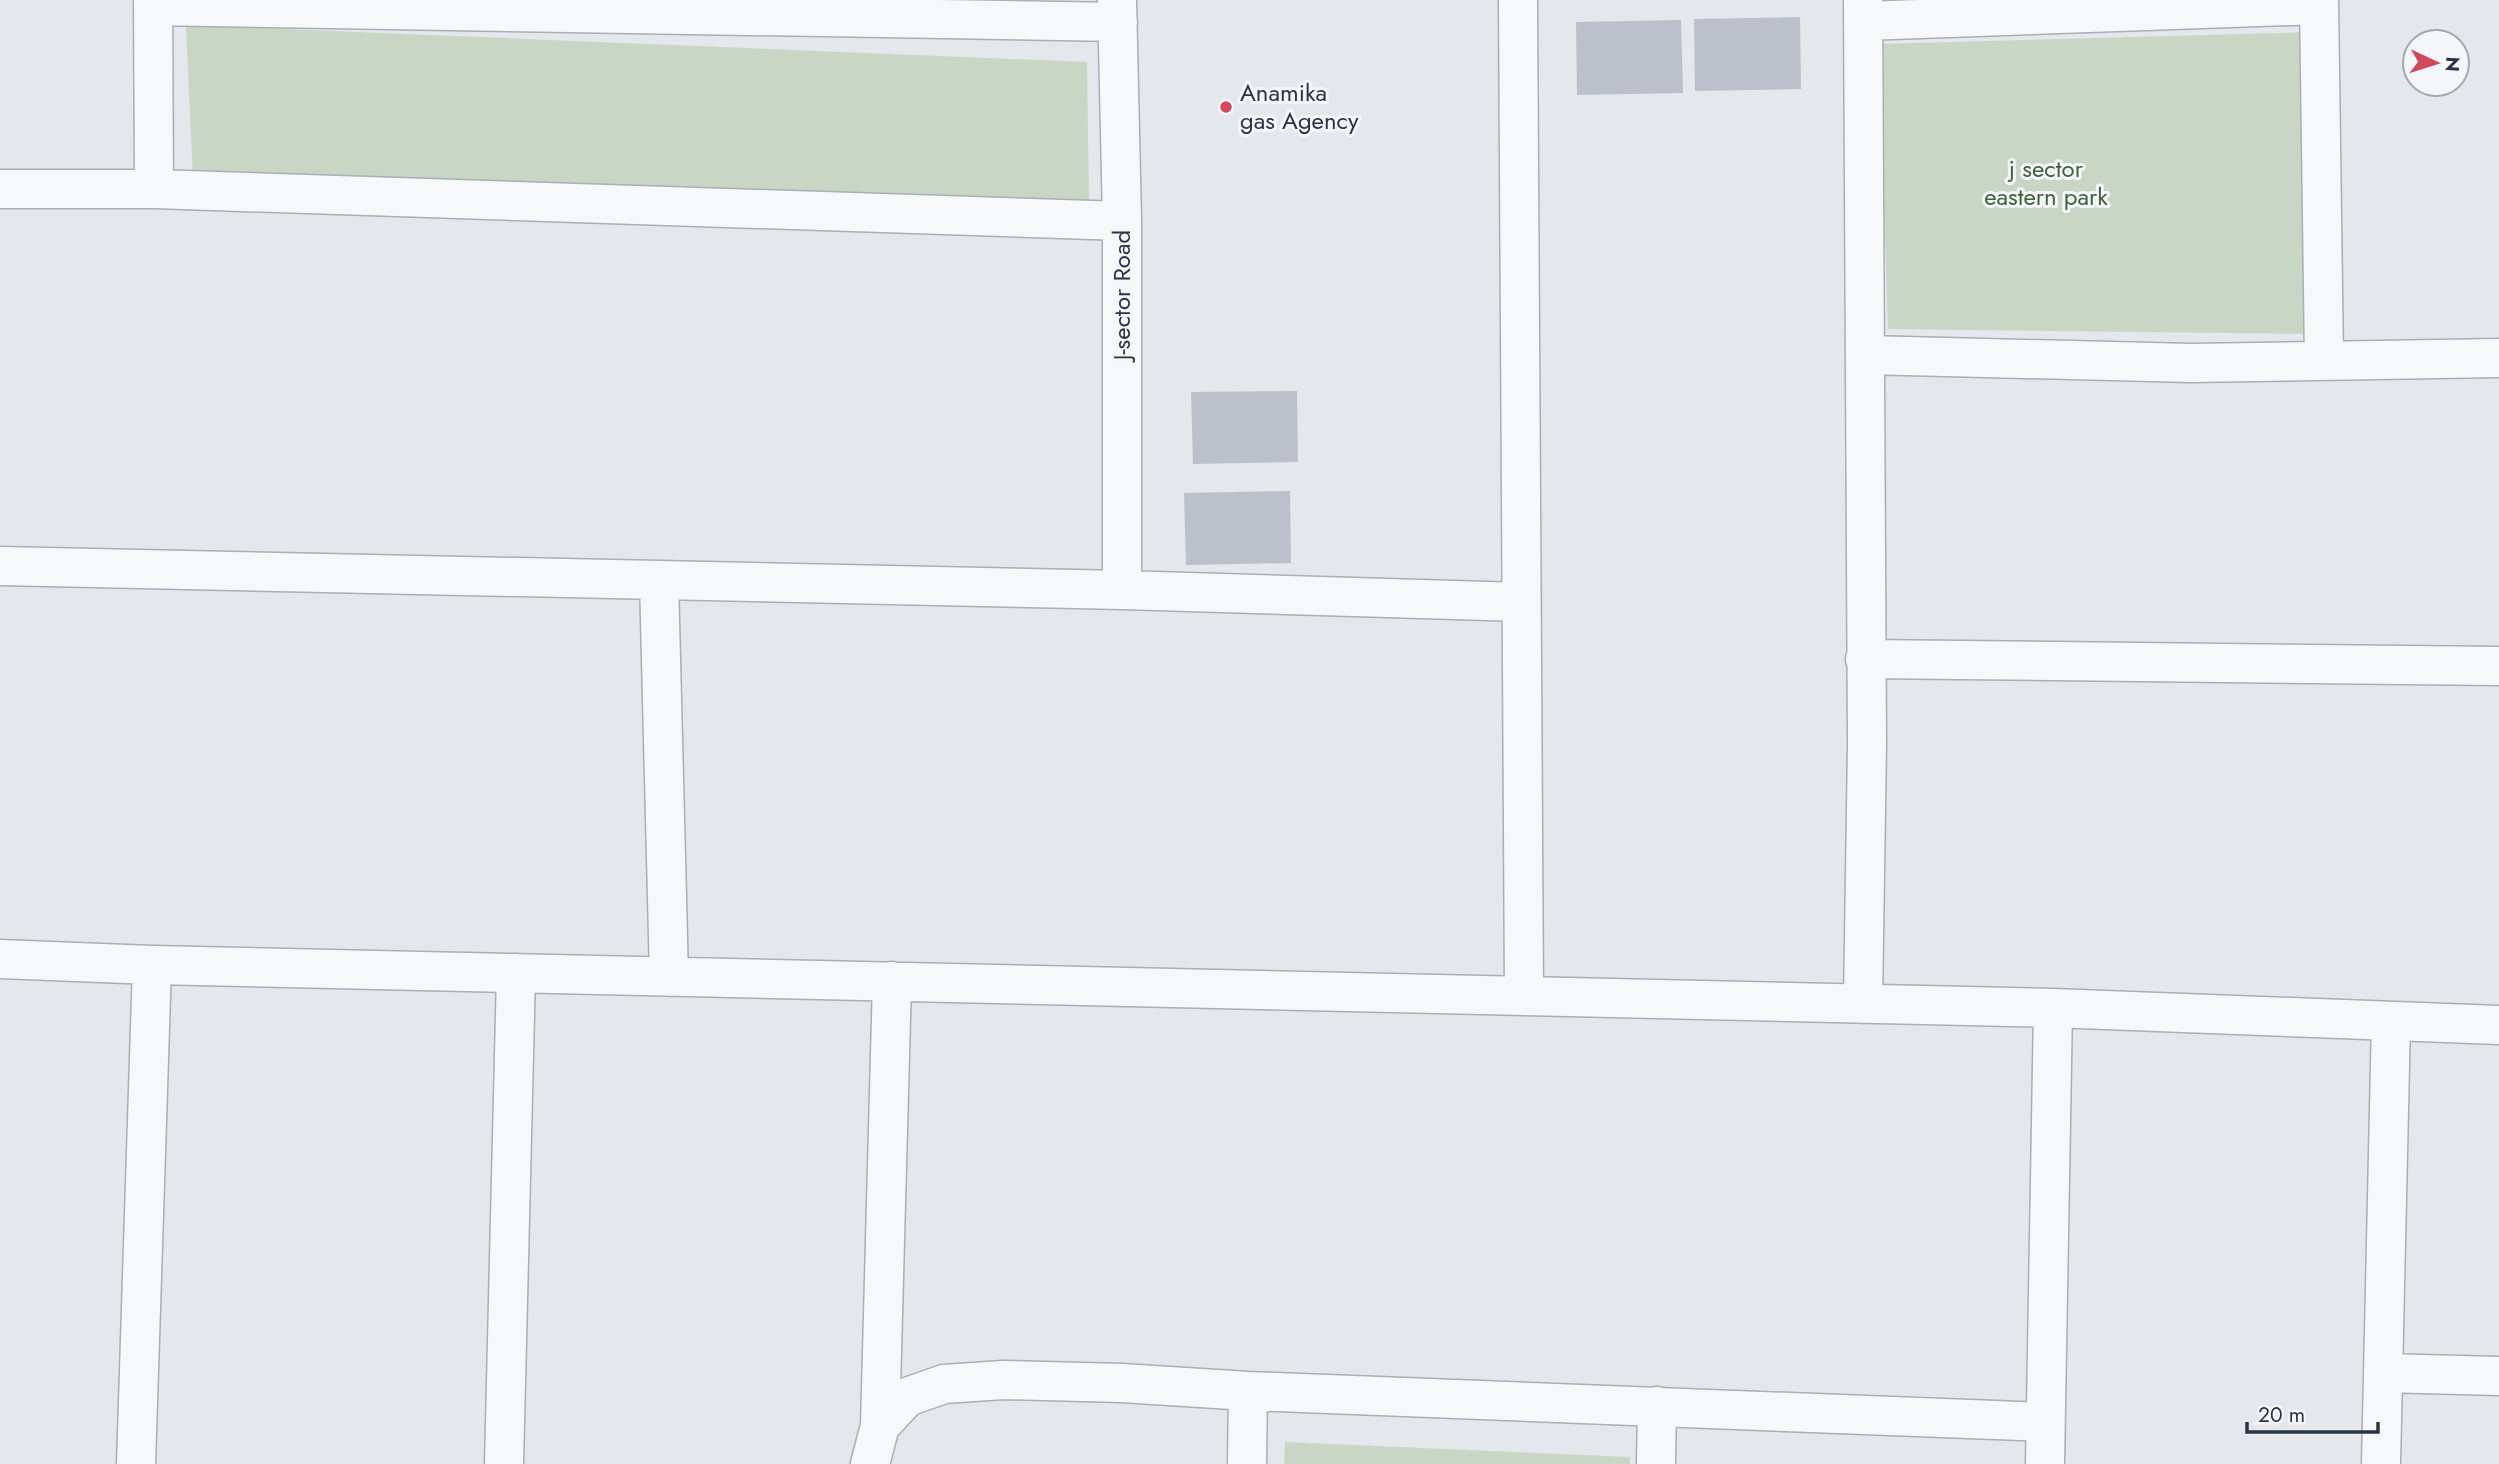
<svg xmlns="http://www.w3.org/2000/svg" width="2499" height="1464" font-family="Jost,sans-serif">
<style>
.green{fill:#c9d6c5}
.building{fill:#bbc0ca}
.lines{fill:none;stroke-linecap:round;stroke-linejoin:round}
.minor-casing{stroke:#a9aeb7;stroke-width:41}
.minor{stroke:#f7f8fa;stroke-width:38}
.poi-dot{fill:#d1495b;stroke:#f4f6f9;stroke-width:2.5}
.labels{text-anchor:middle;stroke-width:6;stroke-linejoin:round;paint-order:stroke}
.poi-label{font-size:24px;fill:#2b3445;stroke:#f4f6f9;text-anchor:start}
.park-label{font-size:24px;fill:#3f6138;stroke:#f4f6f9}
.street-label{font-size:24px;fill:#2b3445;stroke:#f4f6f9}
</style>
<rect width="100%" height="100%" fill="#e4e7ec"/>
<!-- green -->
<path class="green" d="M186 25 1087 62 1089 202 193 179Z
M2317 32 2316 334 1888 329 1879 44Z
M1285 1442 1630 1457V1464H1284Z"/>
<!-- building -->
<path class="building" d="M1800 17 1801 89 1695 91 1694 19Z
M1681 20 1683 93 1577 95 1576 22Z
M1297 391 1298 462 1193 464 1191 392Z
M1290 491 1291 563 1186 565 1184 493Z"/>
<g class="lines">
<!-- minor casing -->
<g class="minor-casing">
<path id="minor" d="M1117 0 1122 221V590
M1518 0 1524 995
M1863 0 1867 744 1863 1004
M2319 0 2324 360
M153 6 1118 22
M1863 21 2319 5
M0 189H154L153 0
M154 189 1122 221
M1866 355 2191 363 2499 358
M0 566 1122 590 1521 602
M659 580 669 977
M1865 659 2499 666
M0 959 152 965 2053 1008 2499 1025
M2383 1373 2499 1376
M880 1426 892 981
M136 1464 152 965
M504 1464 516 973
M870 1464 880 1426 907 1397 944 1384 1003 1380 1122 1383 1248 1391 2045 1422
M1247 1464 1248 1391
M1656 1464 1657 1406
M2045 1464 2053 1008
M2381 1464 2391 1021"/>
</g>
<!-- minor -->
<use href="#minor" class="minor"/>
</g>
<!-- markers -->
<circle class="poi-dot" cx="1226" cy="107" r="7"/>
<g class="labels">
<!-- poi labels -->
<g class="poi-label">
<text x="1240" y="101">Anamika<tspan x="1240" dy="28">gas Agency</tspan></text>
</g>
<!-- park labels -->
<g class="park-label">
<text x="2046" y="177">j sector<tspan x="2046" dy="28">eastern park</tspan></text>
</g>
<!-- street labels -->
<g class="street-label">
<text transform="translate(1122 295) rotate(-90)" y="8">J-sector Road</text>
</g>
</g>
<!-- north arrow -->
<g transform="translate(2436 63) rotate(94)"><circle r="33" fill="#f4f6f9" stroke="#a4a8b1" stroke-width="2"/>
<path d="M0-5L12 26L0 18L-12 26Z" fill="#d1495b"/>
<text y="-10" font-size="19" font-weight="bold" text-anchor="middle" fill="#2b3445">N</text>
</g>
<!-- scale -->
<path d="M2247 1422v10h131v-10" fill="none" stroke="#2b3445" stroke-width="3.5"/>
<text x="2258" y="1422" font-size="21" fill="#2b3445" stroke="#f4f6f9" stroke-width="5" paint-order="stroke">20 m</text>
</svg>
